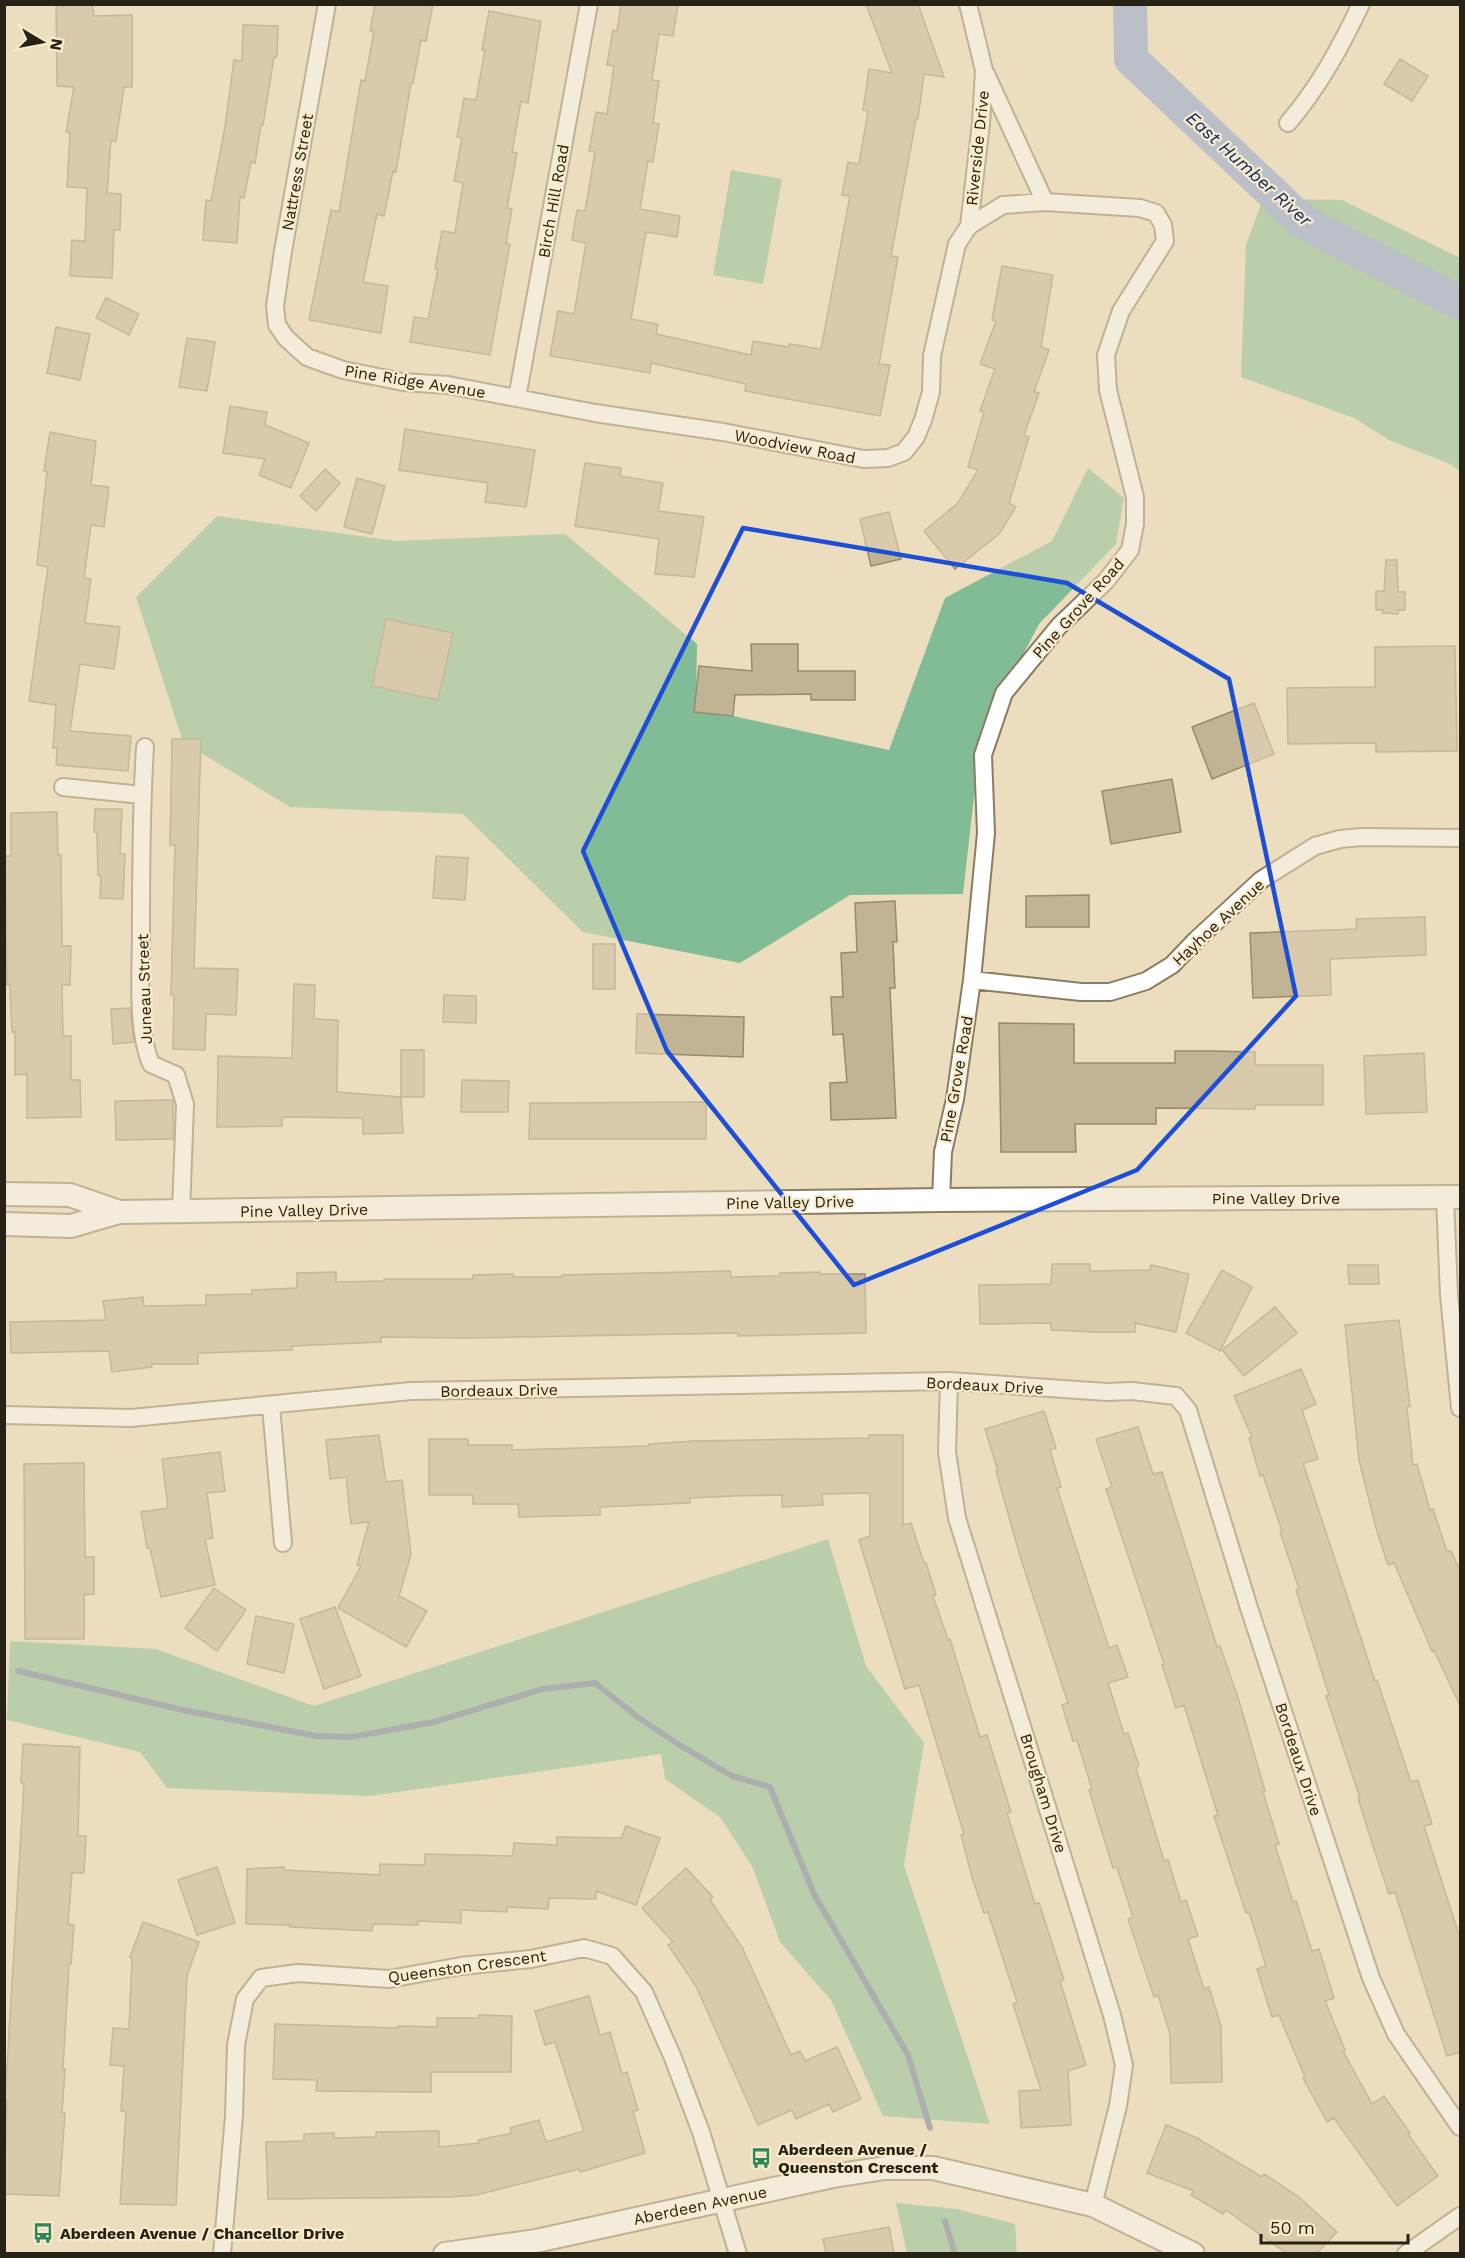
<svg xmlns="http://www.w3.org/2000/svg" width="1465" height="2258" font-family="'Work Sans',sans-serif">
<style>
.green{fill:#81bc97}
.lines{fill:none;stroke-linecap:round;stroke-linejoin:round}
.stream{stroke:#64779b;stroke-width:6}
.river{stroke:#7e9bd4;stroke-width:34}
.building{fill:#c1b495;stroke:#978a6d;stroke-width:1.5}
.street-casing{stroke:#8a7d60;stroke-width:20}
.secondary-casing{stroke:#8a7d60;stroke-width:26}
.street{stroke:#fff;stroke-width:16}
.secondary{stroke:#fff;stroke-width:22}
.marked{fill:none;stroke:#1d4ed8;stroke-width:4.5;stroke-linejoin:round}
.labels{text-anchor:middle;stroke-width:4.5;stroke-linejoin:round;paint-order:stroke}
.street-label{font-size:16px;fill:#272216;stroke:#f8eacb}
.poi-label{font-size:16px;font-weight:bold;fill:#272216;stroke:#f8eacb;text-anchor:start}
.water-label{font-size:18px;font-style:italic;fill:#0e2a6c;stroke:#f8eacb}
</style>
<rect width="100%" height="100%" fill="#ebddbe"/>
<!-- green -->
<path class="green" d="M731 170 782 179 763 284 713 275Z
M1263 199 1342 200 1460 258V471L1450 464 1389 440 1354 418 1241 377 1246 245Z
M1088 468 1124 498 1116 544 1039 624 981 735 963 894 850 895 740 963 583 932 463 814 290 807 183 742 136 597 217 516 396 541 565 534 697 644 696 708 889 750 945 598 1052 541Z
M828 1539 866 1666 924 1743 904 1865 990 2124 883 2116 831 2000 780 1942 753 1868 721 1818 665 1779 661 1754 370 1796 167 1788 140 1752 7 1720 10 1641 156 1649 314 1706Z
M896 2203 957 2209 1015 2224 1017 2253H907Z"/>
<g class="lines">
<!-- stream -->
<path class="stream" d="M18 1671 183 1710 316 1736 351 1737 434 1722 543 1689 595 1683 639 1718 678 1744 732 1776 770 1787 814 1894 908 2055 930 2128
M945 2221 955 2254"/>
<!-- river -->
<path class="river" d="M1130 4 1131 59 1303 222 1460 303"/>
</g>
<!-- building -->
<path class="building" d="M56 4H92L94 16 132 15V87H124L116 141 111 140 107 193 121 194 120 230H114L112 278 70 276 72 240 85 241 87 188 67 187 70 133 66 132 74 87 57 86Z
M375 4H433L426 41 421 40 413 83H411L396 172 393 171 384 216 377 214 363 282 388 286 381 333 309 320 331 210 339 212 361 80 365 81 374 31H370Z
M621 4H678L673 36 659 34 652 80 659 81 653 123 659 124 653 162 648 161 640 209 680 216 677 237 646 232 631 319 658 324 656 334 751 355 753 341 789 347V344L821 349 850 196 842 195 848 162 859 164 868 111 863 110 869 69 892 73 866 4H918L944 77 924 74 918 119H916L891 256 898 257 879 364 890 365 880 416 745 391 746 384 651 363 650 373 550 356 558 311 574 314 586 243 572 240 577 210 585 211 595 152 589 151 596 112 607 114 614 66 607 65 613 30 617 31Z
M489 11 541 21 528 103 521 101 512 152 517 153 507 208 512 209 506 243 510 244 490 355 410 342 414 317 428 319 438 269H435L442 231 455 233 463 183 454 181 462 138 457 137 464 98 476 100 485 50H482Z
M243 25 278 26 277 57H274L263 125H261L255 163 251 162 244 198 240 197 237 243 203 240 206 200 211 201 225 127 234 60 242 61Z
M1400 59 1428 76 1412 101 1384 84Z
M1002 266 1053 275 1041 347 1049 350 1034 392 1039 393 1024 435 1029 437 1009 503 1016 507 999 534 955 569 924 531 958 503 978 470 968 467 984 412 980 411 995 369 980 364 996 321 992 320Z
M106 298 139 314 129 335 96 318Z
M56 327 90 334 80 380 47 373Z
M187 338 215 342 207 391 179 387Z
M230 406 267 412 265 425 309 443 291 488 259 475 265 459 223 453Z
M405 429 535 450 526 507 485 502 488 483 399 470Z
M50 432 96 441 91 485 109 487 104 527 91 525 84 578 91 579 85 623 120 627 114 669 80 664 70 731 131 736 128 771 56 765 57 748H53L56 705 29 701 48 567 37 565 47 472 44 471Z
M585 463 621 468 620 476 663 483 658 511 704 517 694 577 655 574 659 539 575 526Z
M325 469 340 483 316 511 300 496Z
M357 478 385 486 372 534 344 527Z
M889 512 901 559 871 566 860 519Z
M1386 560H1397L1398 592H1405V610H1398V614L1383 613V610H1376V591H1384Z
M386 619 453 633 438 700 372 686Z
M751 644H798V671H855V700H811V694L735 695 733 716 694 712 699 666 752 671Z
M1455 646 1457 751 1376 752V743L1288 744 1287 688 1375 687V647Z
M1254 703 1274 754 1212 779 1192 727Z
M172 739H201L194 968 238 969 236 1015 206 1014 205 1050 173 1049 174 995H171L175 845H170Z
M1172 779 1181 832 1111 844 1102 791Z
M95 809H122L120 854H125L123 899 100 898 101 876H98L97 832H94Z
M57 812 58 855H61L62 946H71L70 985H62L63 1036H71V1080H80L81 1117 27 1118V1074L15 1075V1031L12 1032 10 985H7L5 856H11V813Z
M436 856 468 858 465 900 433 898Z
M1089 895V927H1026V896Z
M895 901 897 942H893L895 988H890L896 1118 831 1120 830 1083 847 1082 843 1034 833 1035 831 997H843L841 953 857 952 855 903Z
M1425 917 1426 955 1330 959 1331 995 1253 998 1250 933 1357 929 1356 919Z
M593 944H615V989H593Z
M294 984 315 985 314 1019 338 1020 337 1092 401 1097 403 1133 363 1134V1118L282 1117V1126L217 1127 218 1056 292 1058Z
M444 995 476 996V1023L443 1022Z
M130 1008 134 1042 113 1044 111 1009Z
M637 1014 744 1017 743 1057 636 1053Z
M999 1023 1074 1024V1063H1175V1051H1211L1255 1052V1065H1323V1105H1255V1109L1156 1108V1124H1075L1076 1152H1001Z
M401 1050H424V1097H401Z
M1424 1053 1427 1112 1366 1114 1364 1056Z
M462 1080 509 1081 508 1112H461Z
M173 1100V1139L116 1140 115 1101Z
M706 1102V1139H529L530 1103Z
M1052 1264H1090V1271L1150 1270 1151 1265 1189 1274 1176 1332 1135 1323V1332H1096L1051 1330V1323L980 1324 979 1285 1051 1284Z
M1348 1265H1378L1379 1284H1349Z
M1222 1270 1252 1287 1220 1351 1186 1333Z
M730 1271 731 1277 780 1276V1273L820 1272V1274H865L866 1333 738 1336V1333L468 1338 381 1337V1342L292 1346V1350L198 1353V1364H152V1367L112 1372 109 1351 11 1353 10 1322 106 1320 103 1301 143 1297 144 1306 206 1305V1295L252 1294V1290L297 1288V1273L336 1272V1282L384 1281V1279H473V1275L513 1274V1277H562V1275Z
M1275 1307 1297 1333 1244 1376 1222 1350Z
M1399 1320 1410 1406 1407 1407 1413 1465 1417 1464 1430 1510 1433 1509 1447 1552 1451 1551 1461 1573V1708L1434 1650 1432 1651 1394 1563 1388 1565 1376 1528 1359 1460 1345 1325Z
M1301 1369 1316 1404 1302 1410 1318 1459 1303 1463 1375 1681 1377 1680 1411 1782 1418 1780 1432 1824 1424 1826 1461 1941V2052L1447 2056 1395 1892 1389 1894 1372 1843 1358 1798H1360L1326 1696 1329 1695 1296 1590 1299 1589 1280 1532 1282 1531 1263 1475 1260 1476 1249 1438 1252 1437 1234 1396Z
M1044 1411 1056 1448 1050 1450 1061 1487 1057 1488 1071 1532 1109 1648 1117 1645 1128 1677 1108 1683 1124 1734 1128 1733 1139 1766 1136 1768 1164 1861 1168 1860 1181 1902 1186 1900 1198 1936 1188 1939 1204 1989 1209 1987 1221 2026 1222 2082 1171 2083 1170 2034 1158 1995 1154 1997 1128 1919 1133 1917 1117 1867 1113 1868 1089 1790 1092 1789 1077 1740 1073 1741 1062 1705 1068 1703 1020 1556 996 1471H998L985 1429Z
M1138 1427 1153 1474 1162 1472 1217 1647 1220 1646 1240 1704 1265 1791 1263 1792 1279 1844 1275 1845 1293 1902 1296 1901 1312 1951 1319 1949 1334 1998 1325 2001 1345 2050 1343 2051 1372 2104 1384 2096 1410 2133 1408 2134 1438 2176 1397 2206 1334 2118 1327 2122 1303 2078 1305 2077 1279 2015 1272 2017 1257 1969 1266 1966 1249 1912 1246 1913 1214 1816 1218 1815 1184 1705 1176 1708 1162 1665 1164 1664 1106 1489 1112 1487 1096 1439Z
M379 1435 386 1482 402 1480 411 1554 399 1596 427 1611 406 1647 338 1608 361 1566 357 1565 369 1522 351 1524 346 1477 330 1479 326 1440Z
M869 1435H903V1525L911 1523 924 1563H926L936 1595 933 1596 948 1640 950 1639 980 1737 987 1735 1011 1812 1007 1813 1035 1904 1039 1903 1064 1980 1060 1981 1086 2065 1068 2071 1071 2125 1021 2128 1019 2091 1041 2090 1013 2004 1017 2002 988 1912 984 1913 972 1877 961 1835 964 1834 919 1685 905 1689 859 1540 870 1536V1493L822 1494 823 1505 782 1507V1495L733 1496 690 1498V1503L600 1507V1515L519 1517 518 1504H473V1495H429V1439H468V1445H512V1450L649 1446V1444L694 1441 869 1438Z
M220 1452 225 1491 207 1493 213 1538 205 1540 215 1585 161 1597 150 1548H147L141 1512 168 1508 162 1459Z
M84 1463 85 1557H94V1594L84 1595V1639H25L24 1464Z
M214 1588 246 1610 217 1651 185 1628Z
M335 1607 361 1676 324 1689 300 1619Z
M256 1616 294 1624 284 1673 247 1664Z
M23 1744 80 1747 78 1836H86L84 1873H72L68 1924 74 1925 71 1964H69L63 2069H65L62 2113H65L59 2196 4 2194 7 2100H5L24 1783H21Z
M626 1826 660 1838 636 1905 596 1891V1899L549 1898 548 1909 507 1907V1912L461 1910V1923L418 1921V1925L373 1924 372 1931 290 1927V1925L246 1924 247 1869 284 1867V1870L380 1875V1864L425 1865V1854L513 1856 514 1843 557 1845V1837L621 1838Z
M217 1867 235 1923 197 1935 178 1880Z
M686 1868 713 1897 710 1900 742 1947 791 2055 800 2051 805 2061 837 2047 861 2099 833 2112 829 2104 796 2119 792 2110 758 2125 696 1986 668 1945 673 1942 642 1908Z
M143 1922 199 1942 187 1976 176 2205 120 2204 126 2112 121 2111 124 2066 110 2065 113 2028 129 2029 132 1958 130 1957Z
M589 1996 600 2035 610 2032 622 2074 627 2072 638 2110 633 2111 645 2153 580 2172 579 2169 476 2195 450 2197 268 2199 266 2142 304 2141V2134L334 2133V2138L376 2137V2132L439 2131V2147L479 2143 478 2140 512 2133 510 2128 539 2120 546 2142 584 2131 555 2042 545 2045 535 2011Z
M479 2015 512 2016 511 2072H431V2092L316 2091 317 2080 273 2079 275 2024 398 2028V2026L437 2027V2018H479Z
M1166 2125 1200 2139V2140L1262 2177 1264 2174 1299 2197 1337 2232 1317 2253H1286L1226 2210 1223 2214 1191 2195 1194 2191 1147 2173Z
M889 2227 894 2253H826L823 2239Z"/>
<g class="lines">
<!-- street casing -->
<g class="street-casing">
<path id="street" d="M327 4 283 251 275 306 277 325 286 338 307 357 343 370 403 382 448 385 595 413 723 432 864 459 888 458 904 452 916 437 923 420 931 392 932 356 957 244 969 226 1003 205 1045 202 1140 208 1156 213 1163 225 1165 241 1121 311 1106 355 1108 390 1135 497V524L1130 550 1106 581 1059 626 1004 693 983 755 986 833 972 980 955 1099 943 1152 941 1200
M968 4 984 70 981 123 969 226
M986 74 1045 202
M1288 123C1319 87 1341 46 1361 4
M517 398 589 4
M145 747C141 808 141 870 141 931 141 971 136 1028 151 1064L176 1075 185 1104 181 1212
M63 787 142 795
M972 980 1081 992H1110L1146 981 1172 965 1196 940 1261 880 1315 846 1340 839 1362 837 1460 838
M1445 1197 1449 1295 1460 1408
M949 1381 947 1452 957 1518 1112 2015 1124 2065 1118 2106 1093 2205
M271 1406 283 1543
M4 1415 131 1418 411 1391 949 1381 1107 1392 1132 1391 1176 1396 1188 1410 1250 1611 1371 1978 1396 2034 1460 2127
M222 2254 234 2116 236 2045 245 1999 261 1978 298 1973 389 1979 461 1966 531 1959 584 1948 612 1956 644 1992 673 2058 701 2132 738 2254
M1406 2254 1460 2216"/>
</g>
<!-- secondary casing -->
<g class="secondary-casing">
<path id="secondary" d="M4 1194 70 1195 119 1212
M4 1224 71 1226 119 1212 941 1200 1460 1197
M445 2254 536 2241 833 2176 885 2168H933L1093 2205 1193 2254"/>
</g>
<!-- street -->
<use href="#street" class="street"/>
<!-- secondary -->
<use href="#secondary" class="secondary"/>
</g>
<!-- marked area -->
<path d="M0 0H1465V2258H0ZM743 528 1067 583 1229 679 1296 996 1137 1170 854 1285 667 1051 583 851Z" fill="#ebddbe" fill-opacity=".55" fill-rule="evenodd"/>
<path class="marked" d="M743 528 1067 583 1229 679 1296 996 1137 1170 854 1285 667 1051 583 851Z"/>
<!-- icons -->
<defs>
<g id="bus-bare" transform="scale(1.62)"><path d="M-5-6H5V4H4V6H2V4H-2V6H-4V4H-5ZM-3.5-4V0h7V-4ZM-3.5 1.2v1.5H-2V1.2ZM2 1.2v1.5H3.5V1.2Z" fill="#2e8559" stroke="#f8eacb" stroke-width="2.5" paint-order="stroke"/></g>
</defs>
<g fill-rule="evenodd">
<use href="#bus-bare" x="761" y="2158"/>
<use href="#bus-bare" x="43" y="2233"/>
</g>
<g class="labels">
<!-- street labels -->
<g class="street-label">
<text transform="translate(977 148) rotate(-84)" y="6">Riverside Drive</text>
<text transform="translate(297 172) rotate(-80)" y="6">Nattress Street</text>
<text transform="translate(553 201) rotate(-80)" y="6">Birch Hill Road</text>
<text transform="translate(415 381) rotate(9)" y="6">Pine Ridge Avenue</text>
<text transform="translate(795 446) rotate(11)" y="6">Woodview Road</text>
<text transform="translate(1078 608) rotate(-48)" y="6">Pine Grove Road</text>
<text transform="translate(1218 922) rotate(-43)" y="6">Hayhoe Avenue</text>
<text transform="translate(144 989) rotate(-92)" y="6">Juneau Street</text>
<text transform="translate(956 1079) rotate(-80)" y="6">Pine Grove Road</text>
<text x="1276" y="1204">Pine Valley Drive</text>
<text transform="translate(790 1202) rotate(-1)" y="6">Pine Valley Drive</text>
<text transform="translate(304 1210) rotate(-1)" y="6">Pine Valley Drive</text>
<text transform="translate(985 1385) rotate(3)" y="6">Bordeaux Drive</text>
<text transform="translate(499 1390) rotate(-1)" y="6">Bordeaux Drive</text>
<text transform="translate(1299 1759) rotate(72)" y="6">Bordeaux Drive</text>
<text transform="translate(1044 1793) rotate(73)" y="6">Brougham Drive</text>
<text transform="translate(467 1966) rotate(-8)" y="6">Queenston Crescent</text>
<text transform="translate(700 2205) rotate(-12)" y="6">Aberdeen Avenue</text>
</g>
<!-- poi labels -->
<g class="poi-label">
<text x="778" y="2155">Aberdeen Avenue /<tspan x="778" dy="18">Queenston Crescent</tspan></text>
<text x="60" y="2239">Aberdeen Avenue / Chancellor Drive</text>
</g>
<!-- water labels -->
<g class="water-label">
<text transform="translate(1249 169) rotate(42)" y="6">East Humber River</text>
</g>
</g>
<!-- border -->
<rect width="1465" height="2258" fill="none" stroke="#272216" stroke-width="12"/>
<!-- north arrow -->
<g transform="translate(42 42) rotate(100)" stroke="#f8eacb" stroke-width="4.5" paint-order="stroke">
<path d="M0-4.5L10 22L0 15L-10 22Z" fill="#272216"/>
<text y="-9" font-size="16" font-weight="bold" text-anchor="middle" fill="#272216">N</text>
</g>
<!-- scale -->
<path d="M1261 2234v9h147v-9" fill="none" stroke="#272216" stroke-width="3"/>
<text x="1270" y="2234" font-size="18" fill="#272216" stroke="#f8eacb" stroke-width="4.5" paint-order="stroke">50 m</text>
</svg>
